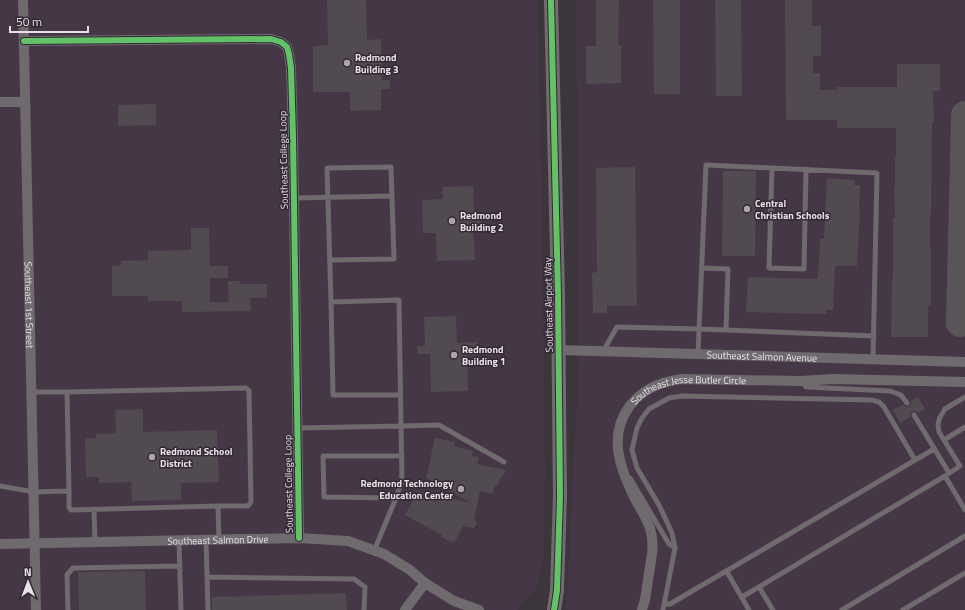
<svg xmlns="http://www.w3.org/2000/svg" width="965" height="610" font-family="'Titillium Web',sans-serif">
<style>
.built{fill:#463746}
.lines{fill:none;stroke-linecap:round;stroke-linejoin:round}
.taxiway{stroke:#585458;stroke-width:28}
.building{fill:#514a51}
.lane{stroke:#6e6a6d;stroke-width:5}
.street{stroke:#6e6a6d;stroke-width:10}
.secondary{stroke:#716c70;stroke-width:14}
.cycleway-casing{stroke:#342934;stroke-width:8}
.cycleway{stroke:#61c268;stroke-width:6}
.poi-dot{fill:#aca5ac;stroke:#342934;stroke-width:1.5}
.labels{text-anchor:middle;stroke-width:3;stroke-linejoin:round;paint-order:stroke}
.poi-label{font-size:10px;font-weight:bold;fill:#e8e1e8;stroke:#342934;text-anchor:start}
.street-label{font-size:10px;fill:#e8e1e8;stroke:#342934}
</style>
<rect width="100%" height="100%" fill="#3c363c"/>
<!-- built -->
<path class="built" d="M0 0H537L542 208 545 470 544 553 537 587 524 602 520 603 519 610H0Z
M576 0H965V610H566L579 363Z"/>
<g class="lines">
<!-- taxiway -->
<path class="taxiway" d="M960 323 965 115"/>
</g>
<!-- building -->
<path class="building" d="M327 0H366L367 40 381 39 382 80H390V89H381V110L350 111V92H313V46L328 45Z
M596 0H619L618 45H621V83L586 84V46H596Z
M653 0H680V94H654Z
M715 0H741L742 96H716Z
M785 0H812V26H821V56H813V73H820V90H837V87H897V64H940V91H933L934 122H932L931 214H930V249H931V306H928V337H891L892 279H893V218H895L894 188 895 187V157H896V128H837V120H786Z
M156 104V125L118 126V105Z
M635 167 637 306H607V313H593L592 273 597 272 596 168Z
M723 171H756L755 256H722Z
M827 178 855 180 854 185H860L859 208H860L857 266H835L833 310H826V314L746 312 748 277 818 279 820 239H824Z
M473 186 474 216H482V226H473L475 260 437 261 436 233H423L422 200 443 199 442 187Z
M191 228H209L210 266H228V278H210V302H229L228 281H240V284H267V298H250L251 311 182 312V301H148V296H112V266L121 265V261L148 260V251L191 250Z
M456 316 457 343 477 342 478 355H467L468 391 431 392 430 354H418L417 346H425L424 317Z
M918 397 925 409 917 413 916 411H912L910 413V417L900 423 893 410 903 405 906 407 909 406 911 404 910 401Z
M143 409V432L217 430 219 482 181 483V500L132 501 131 482 99 483V477H86L85 438H96V434L116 433 115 410Z
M435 438 455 442 454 446 473 451 472 456 479 457 477 464 506 470 499 481 498 485 494 487 493 494 480 491 474 520 477 522 474 528 463 526 454 543 441 537 442 535 405 515 418 491 471 503 426 478Z
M145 571 146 610H79L78 572Z
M346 593 347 610H212V597Z"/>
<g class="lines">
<!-- lane -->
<path class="lane" d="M772 168 769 268 804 269 806 169
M294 198 392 196
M330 260 394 259 391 167 327 168 331 302 399 300 401 426 439 425 504 462
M702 268 728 269 726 330
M331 302 333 395H400
M605 351 606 346 617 327 699 329 874 336
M698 354 706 165 877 173 873 359
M801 381 806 387 890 391 901 395 907 403
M31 392H67L69 491
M67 392 246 388 249 391 251 502 248 506H218
M965 397 945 409 940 417 938 424 939 432 960 466 945 476 965 510
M914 415 949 473
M298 428 401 426 402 481 396 498 374 551
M944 440 965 427
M630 478 669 544 675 548
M0 486 34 492 69 491V507L71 510 218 506 219 540
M396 498 324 497 323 456H402
M94 509 95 543
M206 540 208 610
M179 541 181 610
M727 572 749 610
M207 577 354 579 365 587 364 610
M759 587 773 610
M742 597 945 476
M664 604H670L934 449
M68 610 67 575 73 568 180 566
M663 610 675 548 672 533 659 505 637 468 632 450 637 428 642 418 649 409 669 398 682 396 872 400 879 402 884 407 915 460
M842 610 965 536
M903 610 965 573"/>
<!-- street -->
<g class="street">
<path id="s1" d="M23 0 36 610"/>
<path d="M24 41 271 39 281 42 287 47 289 54 291 68 293 136 299 538"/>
<path d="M0 102H25"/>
<path id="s2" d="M559 350 965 362"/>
<path id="s3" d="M0 544 299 538 348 541 384 554 410 570 425 583 454 601 479 610"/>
<path d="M405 610 425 583"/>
<path id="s4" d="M642 610 645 600 652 554C655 528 645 518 634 497 620 468 608 436 629 407 642 389 660 382 681 379L801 381 833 379 965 382"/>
</g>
<!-- secondary -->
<path class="secondary" d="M551 0 558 295 560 496 557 590 554 610"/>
<!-- cycleway casing -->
<g class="cycleway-casing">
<path id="cycleway" d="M551 0 558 295 560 496 557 590 554 610
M24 41 271 39 281 42 287 47 289 54 291 68 293 136 299 538"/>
</g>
<!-- cycleway -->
<use href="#cycleway" class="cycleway"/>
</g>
<!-- markers -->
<g class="poi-dot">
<circle cx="347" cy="63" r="4"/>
<circle cx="747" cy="209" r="4"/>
<circle cx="452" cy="221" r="4"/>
<circle cx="454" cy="355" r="4"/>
<circle cx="152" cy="457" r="4"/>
<circle cx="461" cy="489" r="4"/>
</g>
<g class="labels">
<!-- poi labels -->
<g class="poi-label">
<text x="355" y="61">Redmond<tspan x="355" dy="12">Building 3</tspan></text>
<text x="755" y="207">Central<tspan x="755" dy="12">Christian Schools</tspan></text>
<text x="460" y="219">Redmond<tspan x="460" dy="12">Building 2</tspan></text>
<text x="462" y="353">Redmond<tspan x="462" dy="12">Building 1</tspan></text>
<text x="160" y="455">Redmond School<tspan x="160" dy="12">District</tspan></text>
<text x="453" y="487" text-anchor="end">Redmond Technology<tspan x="453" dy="12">Education Center</tspan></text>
</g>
<!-- street labels -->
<g class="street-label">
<text transform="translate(283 160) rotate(-91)" y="4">Southeast College Loop</text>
<text dy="4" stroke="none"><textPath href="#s1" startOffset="305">Southeast 1st Street</textPath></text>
<text transform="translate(548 305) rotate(-91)" y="4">Southeast Airport Way</text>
<text dy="4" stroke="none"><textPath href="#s2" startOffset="203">Southeast Salmon Avenue</textPath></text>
<text dy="4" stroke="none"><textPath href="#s4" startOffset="279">Southeast Jesse Butler Circle</textPath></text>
<text transform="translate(288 484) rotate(-91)" y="4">Southeast College Loop</text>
<text dy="4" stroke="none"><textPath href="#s3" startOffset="218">Southeast Salmon Drive</textPath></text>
</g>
</g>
<!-- north arrow -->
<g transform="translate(28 582) rotate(359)" stroke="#342934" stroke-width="3" paint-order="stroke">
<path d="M0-3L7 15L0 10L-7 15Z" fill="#e8e1e8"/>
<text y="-6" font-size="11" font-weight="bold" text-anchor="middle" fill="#e8e1e8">N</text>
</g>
<!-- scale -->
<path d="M10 26v6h78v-6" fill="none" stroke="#e8e1e8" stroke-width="2"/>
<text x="16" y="26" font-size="12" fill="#e8e1e8" stroke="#342934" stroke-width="3" paint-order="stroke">50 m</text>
</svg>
